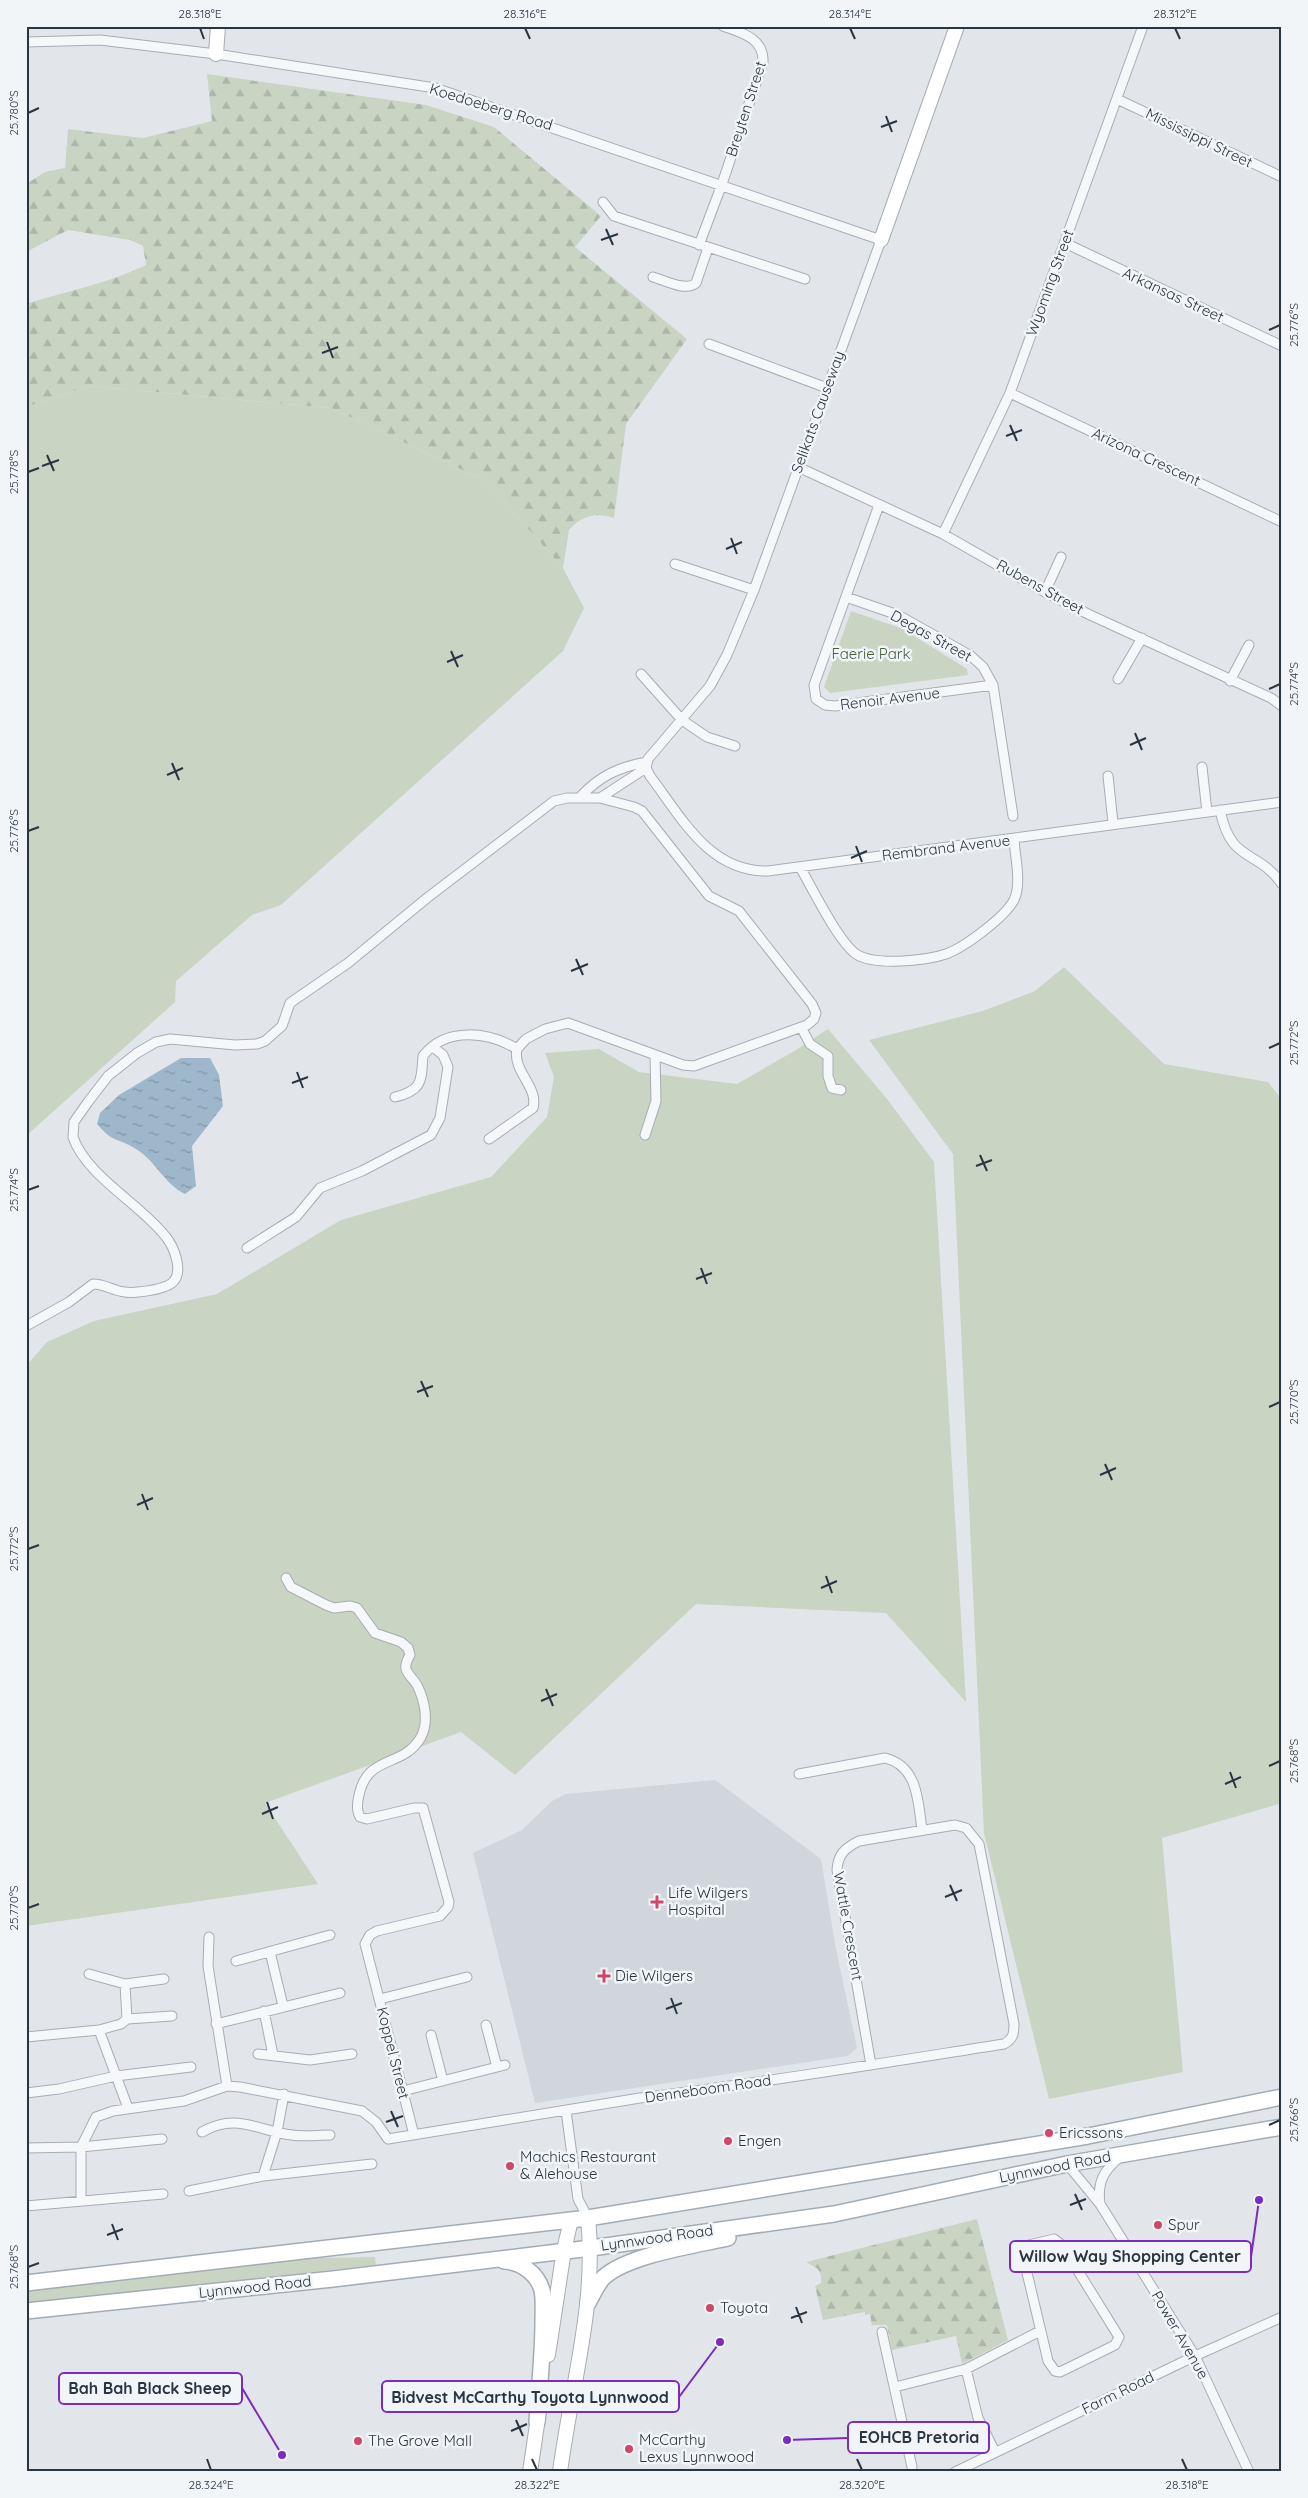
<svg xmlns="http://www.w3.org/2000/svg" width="1308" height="2498" font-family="Quicksand,sans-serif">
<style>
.built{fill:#d0d6dc}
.green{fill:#c9d4c3}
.forest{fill:url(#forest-firs)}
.water{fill:url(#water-ripples)}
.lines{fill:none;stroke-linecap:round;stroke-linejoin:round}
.street-casing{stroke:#a7adb4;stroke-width:11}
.secondary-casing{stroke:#a7adb4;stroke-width:16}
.primary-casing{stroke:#a2acb6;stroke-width:18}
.street{stroke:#f5f7f9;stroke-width:9}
.secondary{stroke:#fff;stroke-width:14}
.primary{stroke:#fff;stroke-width:15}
.ticks{fill:none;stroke:#2a3542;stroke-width:2}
.poi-dot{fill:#cd496a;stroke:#f2f5f8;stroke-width:2}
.labels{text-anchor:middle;stroke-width:5;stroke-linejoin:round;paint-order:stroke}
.street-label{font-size:15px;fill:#2a3542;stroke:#f2f5f8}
.park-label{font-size:15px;fill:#435e38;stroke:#f2f5f8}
.poi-label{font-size:15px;fill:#2a3542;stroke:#f2f5f8;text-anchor:start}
.leader{fill:none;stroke:#7b2cbf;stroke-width:2}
.callout-dot{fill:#7b2cbf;stroke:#f2f5f8;stroke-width:2}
.callout{fill:#f2f5f8;stroke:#7b2cbf;stroke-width:2}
.callout-label{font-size:16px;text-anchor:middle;font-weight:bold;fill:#2a3542}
.neatline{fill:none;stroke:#2a3542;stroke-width:2}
.ticks-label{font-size:12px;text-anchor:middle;fill:#2a3542}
</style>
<defs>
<pattern id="forest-firs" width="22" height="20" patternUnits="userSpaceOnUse" patternTransform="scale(1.25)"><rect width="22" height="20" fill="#c9d4c3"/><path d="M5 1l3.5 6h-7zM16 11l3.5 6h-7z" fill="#adb7a9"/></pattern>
<pattern id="water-ripples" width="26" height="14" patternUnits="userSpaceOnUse" patternTransform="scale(1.25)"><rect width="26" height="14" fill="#9eb7ca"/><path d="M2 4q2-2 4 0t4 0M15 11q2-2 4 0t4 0" fill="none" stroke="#8196a6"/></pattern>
</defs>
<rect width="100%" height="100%" fill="#e2e6ea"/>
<!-- built -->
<path class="built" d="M715 1780 821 1859 835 1944 857 2048 848 2056 535 2103 473 1853 522 1830 552 1801 566 1794Z"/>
<!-- green -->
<path class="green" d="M89 386 331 408 486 481 563 568 584 608 563 651 281 905 252 915 176 981 175 1002 26 1136V407Z
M851 611 903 629 967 669 968 675 830 693 824 687Z
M1064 967 1164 1064 1268 1082 1282 1100V1803L1162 1838 1183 2072 1049 2099 984 1833 953 1154 869 1040 983 1011 1035 991Z
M828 1029 887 1099 934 1162 966 1702 886 1613 696 1604 515 1775 461 1732 265 1803 318 1884 26 1926V1366L47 1342 94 1321 217 1294 341 1220 491 1177 547 1117 554 1077 545 1053 599 1049 639 1072 737 1084 796 1050Z
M375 2257 376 2265 26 2304V2286L271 2259Z"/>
<!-- forest -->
<path class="forest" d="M207 74 426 105 494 127 601 216 575 247 687 339 626 424 614 518C596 512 581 516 569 530L563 568 486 481 331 408 89 386 26 407V304C67 291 107 284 146 265L143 246 130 240 68 230 26 252V184L45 172 65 168 68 129 143 138 212 121Z
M977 2219 1008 2340 962 2364 956 2336 892 2350 887 2325H872L870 2314 865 2315V2312L823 2320 815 2286 821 2283C822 2269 817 2268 806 2262Z"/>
<!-- water -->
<path class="water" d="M181 1058H210L219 1075 223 1106 192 1146 196 1186 185 1194C164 1184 155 1160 136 1149 117 1137 114 1144 97 1124L100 1113 119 1095Z"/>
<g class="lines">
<!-- street casing -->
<g class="street-casing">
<path id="street" d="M26 42 100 40 216 54 435 88 881 240 754 590 727 655 710 686 648 759 646 768 650 776C682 818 709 872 768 871L1282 802
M1117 99 1282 177
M603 202 614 216 805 279
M1065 243 1282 346
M699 245 722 184 763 62C764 38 742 33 723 26
M653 277C664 280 686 292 696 283L708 248
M709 344 827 388
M1010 393 1282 522
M798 467 943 534 1045 592 1088 614 1271 698 1282 706
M879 505 814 685 816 699 825 705 835 706 993 685
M943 534 1010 393 1143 26
M675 564 754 590
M1045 592 1061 557
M846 597 898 615 971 656 983 667 993 685 1013 816
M641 674 682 720 707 737 735 746
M1118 679 1142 638
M1230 681 1249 645
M1202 767 1207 812
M1108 776 1113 823
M580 797C600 776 618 767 647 762
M600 798 646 768
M1220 810C1231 864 1256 848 1282 884
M800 867C812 888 838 941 856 954 874 966 925 961 946 954 965 947 1005 917 1014 900 1022 883 1015 858 1014 839
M801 1027 810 1044 828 1056V1076L832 1088 841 1090
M395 1097C424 1090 421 1079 423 1056 446 1026 489 1032 517 1049
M645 1135 656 1101 655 1056
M247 1248 296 1217 320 1188 362 1171 431 1135 440 1118 448 1067 443 1055 433 1047
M26 1326 69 1302 93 1284C108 1284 117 1295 138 1292 148 1291 167 1289 174 1281 183 1270 174 1247 166 1237 142 1205 86 1176 73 1137L74 1122 88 1102 108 1076 137 1053 156 1042 170 1039 235 1045 257 1044 265 1041 282 1026 290 1003 348 963 427 898 554 801 567 798H600L634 807 642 811 709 896 739 911 812 1004 816 1013 814 1019 807 1025 694 1066 683 1065 568 1023 545 1029 526 1039 517 1049C512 1071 539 1087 533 1108L489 1139
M286 1578 291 1587 326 1605 334 1608 350 1606 357 1608 375 1633 401 1642 408 1648 410 1655C407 1660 405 1664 406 1669 408 1675 414 1680 417 1685 425 1701 429 1722 421 1737 403 1769 368 1753 359 1795 357 1803 356 1810 360 1817L367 1819 414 1808H423L449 1902 448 1907 440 1916 377 1931 370 1935 365 1944 414 2135
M799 1774 885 1758C918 1766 918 1801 922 1830
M209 1937 208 1966 227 2086
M270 1952 283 2006
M236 1961 330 1935
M89 1974 125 1984
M380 1999 467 1977
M264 2011 273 2055
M127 2019 172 2016
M216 2024 340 1993
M486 2025 497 2067
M431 2035 443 2081
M26 2037 99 2030
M258 2054 310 2060 352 2054
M403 2091 505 2065
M26 2093 59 2089 116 2076 191 2067
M128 2108 99 2030 121 2024 127 2019 125 1984 164 1979
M566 2111 578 2199 588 2218
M202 2132C237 2112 257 2131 292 2135 304 2137 318 2135 330 2135
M26 2148 81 2147 162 2139
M1067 2164 1100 2204 1195 2356 1249 2472
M263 2176 277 2132 284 2094
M189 2191 263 2176 372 2164
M81 2201V2147L96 2117 113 2111 184 2101 227 2086 240 2087 362 2111 376 2122 388 2139 640 2098C762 2083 883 2063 1004 2044 1013 2039 1014 2034 1014 2024L979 1844 966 1828 955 1825 859 1841C845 1848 838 1854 837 1870L871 2065
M1100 2204C1097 2182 1104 2170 1120 2157
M26 2206 163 2194
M1054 2239 1062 2245 1119 2337 1115 2345 1060 2372 1055 2371 1048 2361 1023 2256 1025 2248 1029 2245Z
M882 2332 912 2467
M966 2369 978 2418 995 2452
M895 2387 966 2369 1040 2331
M955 2472 1195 2356 1282 2317"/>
</g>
<!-- secondary casing -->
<g class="secondary-casing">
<path id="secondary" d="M216 54 218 26
M881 240 957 26
M548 2355 564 2250 571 2220
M530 2472 539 2411
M560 2472C571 2387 597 2303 588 2218"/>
</g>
<!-- primary casing -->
<g class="primary-casing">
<path id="primary" d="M504 2261C521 2262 537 2273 542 2290 544 2299 543 2311 543 2321 543 2355 539 2389 537 2422
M26 2283 588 2218 1088 2136 1282 2097
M588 2303C593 2294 597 2284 604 2277 628 2255 696 2245 728 2238
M26 2311 333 2279 591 2248 834 2214 1067 2164 1282 2127"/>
</g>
<!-- street -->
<use href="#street" class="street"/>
<!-- secondary -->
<use href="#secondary" class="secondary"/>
<!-- primary -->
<use href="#primary" class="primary"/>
</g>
<!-- ticks -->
<path class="ticks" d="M200 28 204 39M525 28 530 39M850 28 855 39M1175 28 1180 39M28 113 39 108M886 116 892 132M881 127 897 121M606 229 613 245M601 240 618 234M1269 330 1280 325M327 342 333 358M322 353 338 347M1010 425 1017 441M1006 436 1022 430M47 455 54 471M42 466 59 460M28 472 39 468M731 538 737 554M726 549 742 542M451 651 458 667M447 662 463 655M1269 689 1280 684M1135 733 1142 750M1130 745 1146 738M172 763 179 780M167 775 183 768M28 831 39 827M856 846 862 862M851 858 867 851M576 959 583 975M571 971 588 964M1269 1048 1280 1043M297 1072 303 1088M292 1083 308 1077M980 1155 987 1171M976 1166 992 1160M28 1190 39 1186M701 1268 707 1284M696 1279 712 1273M421 1381 428 1397M417 1392 433 1386M1269 1407 1280 1402M1105 1464 1112 1480M1100 1475 1116 1468M142 1494 148 1510M137 1505 153 1498M28 1549 39 1545M826 1576 832 1593M821 1588 837 1581M546 1689 553 1706M541 1701 557 1694M1269 1766 1280 1761M1230 1772 1236 1788M1225 1784 1241 1777M267 1802 273 1819M262 1814 278 1807M950 1885 957 1901M945 1897 962 1890M28 1908 39 1904M671 1998 677 2014M666 2009 682 2003M391 2111 398 2127M386 2122 403 2116M1269 2125 1280 2120M1075 2194 1082 2210M1070 2205 1086 2199M112 2224 118 2240M107 2235 123 2229M28 2267 39 2263M796 2307 802 2323M791 2318 807 2312M516 2420 523 2436M511 2431 527 2424M207 2459 211 2470M532 2459 537 2470M857 2459 862 2470M1182 2459 1187 2470"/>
<!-- markers -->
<g class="poi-dot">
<path d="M654.5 1894.5h5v5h5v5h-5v5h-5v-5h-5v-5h5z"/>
<path d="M601.5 1968.5h5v5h5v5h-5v5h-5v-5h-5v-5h5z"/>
<circle cx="1049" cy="2133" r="5"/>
<circle cx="728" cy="2141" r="5"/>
<circle cx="510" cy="2166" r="5"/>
<circle cx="1158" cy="2225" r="5"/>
<circle cx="710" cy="2308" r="5"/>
<circle cx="358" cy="2441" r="5"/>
<circle cx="629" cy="2449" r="5"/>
</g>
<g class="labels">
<!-- street labels -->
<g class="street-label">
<text transform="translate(491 107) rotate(17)" y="5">Koedoeberg Road</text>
<text transform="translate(746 109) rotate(-72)" y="5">Breyten Street</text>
<text transform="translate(1199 138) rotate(26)" y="5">Mississippi Street</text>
<text transform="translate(1050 283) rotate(-70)" y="5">Wyoming Street</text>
<text transform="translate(1173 295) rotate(25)" y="5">Arkansas Street</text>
<text transform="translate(818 412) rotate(-70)" y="5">Selikats Causeway</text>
<text transform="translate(1146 457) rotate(25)" y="5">Arizona Crescent</text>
<text transform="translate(1040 587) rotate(29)" y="5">Rubens Street</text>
<text transform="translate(931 636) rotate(29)" y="5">Degas Street</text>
<text transform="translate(890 699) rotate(-7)" y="5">Renoir Avenue</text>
<text transform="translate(946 848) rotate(-7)" y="5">Rembrand Avenue</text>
<text transform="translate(848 1926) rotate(80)" y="5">Wattle Crescent</text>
<text transform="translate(393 2053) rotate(76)" y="5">Koppel Street</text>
<text transform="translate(708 2089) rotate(-8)" y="5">Denneboom Road</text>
<text transform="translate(1055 2167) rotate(-11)" y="5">Lynnwood Road</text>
<text transform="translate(657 2238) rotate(-8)" y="5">Lynnwood Road</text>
<text transform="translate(255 2287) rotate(-6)" y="5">Lynnwood Road</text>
<text transform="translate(1180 2335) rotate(60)" y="5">Power Avenue</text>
<text transform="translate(1118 2393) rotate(-26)" y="5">Farm Road</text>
</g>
<!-- park labels -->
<g class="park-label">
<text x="871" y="659">Faerie Park</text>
</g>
<!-- poi labels -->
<g class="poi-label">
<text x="668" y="1898">Life Wilgers<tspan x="668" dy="17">Hospital</tspan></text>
<text x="615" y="1981">Die Wilgers</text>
<text x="1059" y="2138">Ericssons</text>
<text x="738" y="2146">Engen</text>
<text x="520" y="2162">Machics Restaurant<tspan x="520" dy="17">&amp; Alehouse</tspan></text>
<text x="1168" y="2230">Spur</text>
<text x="720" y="2313">Toyota</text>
<text x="639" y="2445">McCarthy<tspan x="639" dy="17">Lexus Lynnwood</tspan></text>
<text x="368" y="2446">The Grove Mall</text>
</g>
</g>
<!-- callouts -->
<path class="leader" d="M1259 2200L1251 2257M282 2455L242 2388M720 2342L679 2397M787 2440L848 2438"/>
<g class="callout-dot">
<circle cx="1259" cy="2200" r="5"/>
<circle cx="282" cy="2455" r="5"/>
<circle cx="720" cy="2342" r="5"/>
<circle cx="787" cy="2440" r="5"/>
</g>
<g class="callout">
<rect x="1010" y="2241" width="241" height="31" rx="5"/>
<rect x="59" y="2373" width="183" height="31" rx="5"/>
<rect x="382" y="2381" width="297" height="31" rx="5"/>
<rect x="848" y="2422" width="141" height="31" rx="5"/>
</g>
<g class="callout-label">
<text x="1130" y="2262">Willow Way Shopping Center</text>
<text x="150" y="2394">Bah Bah Black Sheep</text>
<text x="530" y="2403">Bidvest McCarthy Toyota Lynnwood</text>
<text x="919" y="2443">EOHCB Pretoria</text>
</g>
<!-- border -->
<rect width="1308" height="2498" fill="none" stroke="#f2f5f8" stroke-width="55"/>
<rect x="28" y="28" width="1252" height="2442" class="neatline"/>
<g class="ticks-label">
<text x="200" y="18">28.318°E</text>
<text x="525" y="18">28.316°E</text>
<text x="850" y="18">28.314°E</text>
<text x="1175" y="18">28.312°E</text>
<text transform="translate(14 113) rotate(-90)" y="4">25.780°S</text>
<text transform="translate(1294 325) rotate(-90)" y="4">25.776°S</text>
<text transform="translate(14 472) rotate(-90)" y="4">25.778°S</text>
<text transform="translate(1294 684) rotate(-90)" y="4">25.774°S</text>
<text transform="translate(14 831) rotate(-90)" y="4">25.776°S</text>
<text transform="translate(1294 1043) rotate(-90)" y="4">25.772°S</text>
<text transform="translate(14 1190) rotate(-90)" y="4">25.774°S</text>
<text transform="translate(1294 1402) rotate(-90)" y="4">25.770°S</text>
<text transform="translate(14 1549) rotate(-90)" y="4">25.772°S</text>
<text transform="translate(1294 1761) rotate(-90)" y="4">25.768°S</text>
<text transform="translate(14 1908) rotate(-90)" y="4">25.770°S</text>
<text transform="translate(1294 2120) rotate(-90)" y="4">25.766°S</text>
<text transform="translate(14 2267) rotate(-90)" y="4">25.768°S</text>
<text x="211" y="2489">28.324°E</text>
<text x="537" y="2489">28.322°E</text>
<text x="862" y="2489">28.320°E</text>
<text x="1187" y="2489">28.318°E</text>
</g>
</svg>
